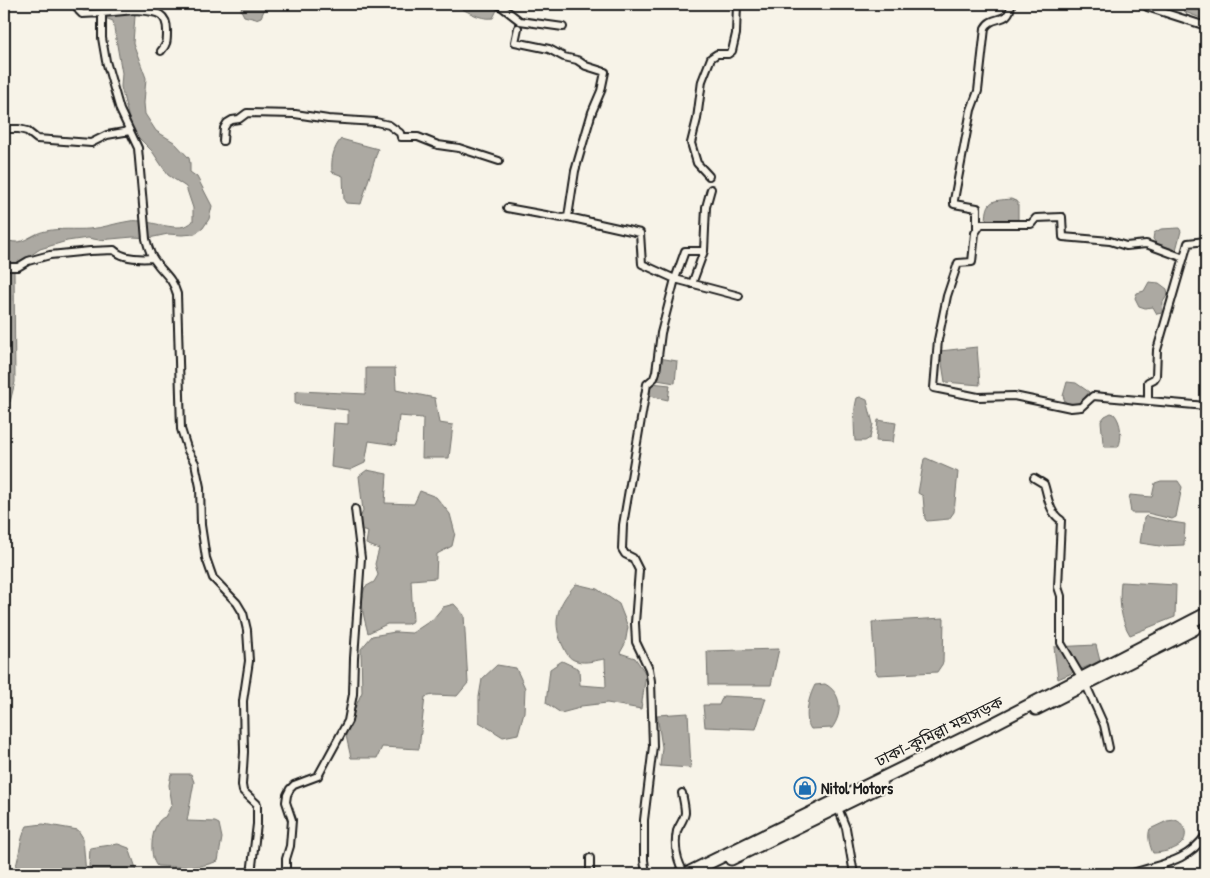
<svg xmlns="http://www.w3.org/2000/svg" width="1210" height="878" font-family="'Patrick Hand','Noto Sans Bengali',sans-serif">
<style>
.water{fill:#aca9a2;stroke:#72716c}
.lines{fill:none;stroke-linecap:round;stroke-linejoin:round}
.street-casing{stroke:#1c1c1c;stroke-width:10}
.highway-casing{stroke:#1c1c1c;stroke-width:15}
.street{stroke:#f7f3e8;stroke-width:6}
.highway{stroke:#f7f3e8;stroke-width:11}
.labels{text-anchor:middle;stroke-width:4;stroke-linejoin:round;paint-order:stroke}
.street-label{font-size:16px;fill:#1c1c1c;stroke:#f7f3e8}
.poi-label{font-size:16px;font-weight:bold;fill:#1c1c1c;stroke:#f7f3e8;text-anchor:start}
</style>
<rect width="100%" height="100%" fill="#f7f3e8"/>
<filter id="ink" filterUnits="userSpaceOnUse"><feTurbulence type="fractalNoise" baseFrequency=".02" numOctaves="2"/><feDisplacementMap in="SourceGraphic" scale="10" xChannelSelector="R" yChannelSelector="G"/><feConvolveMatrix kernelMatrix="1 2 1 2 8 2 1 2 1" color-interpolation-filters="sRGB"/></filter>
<g filter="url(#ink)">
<!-- water -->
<path class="water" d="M105 4H131L135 16 133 43 146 78 144 103 145 114 156 131 174 142 189 158 190 163V172L197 177 212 206 209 219 203 228 195 234 182 235 168 234 149 238 133 237 99 240 88 238 67 241 40 249 21 262 16 266 14 272 15 382 10 402 7 401 6 399 9 353 5 325 7 305 4 239C24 248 28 234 46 231 60 228 74 230 89 229 103 228 116 223 130 221 149 218 180 236 193 221V208L186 187 168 175 152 151 136 135 130 123 121 87 122 73 114 28 113 21 105 18Z
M242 4H267L261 17 256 19 244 16 241 10Z
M453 4H494L497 10 493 18C479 20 465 10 453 4Z
M1179 4H1206V20L1185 12Z
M341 139 378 149 361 204 346 203 344 200 343 176 332 172C331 159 333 149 341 139Z
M1011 199 1018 202V221H986C987 199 992 201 1011 199Z
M1179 228 1181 231 1176 250 1157 244 1153 239 1154 233 1161 229Z
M1149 282 1159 283 1167 289 1168 294 1163 302 1162 313 1157 314 1153 307 1145 308 1139 306 1135 298 1137 293 1144 291Z
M977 347 980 385 945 382 940 351Z
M659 358 677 361 675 383 657 380Z
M366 368H395L396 390 435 398 439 423 453 425 449 458H422L423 418 399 416 396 445 369 441 365 463 350 470 331 467 334 423 348 424V410L295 404V393L299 391 366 394Z
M1067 382 1076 383 1089 392C1081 402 1079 406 1066 404L1063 396Z
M651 383 670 385 668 400 650 396Z
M860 397 867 400 873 424 870 438 865 441H855C854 426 853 412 857 398Z
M1111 413 1114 414C1121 421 1123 439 1118 447H1105L1103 443 1101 421 1105 416Z
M878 420 896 423 893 442 876 441Z
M926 458 958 472 954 512 949 519 927 521 925 519 923 496 918 493 924 459Z
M367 470 387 474 385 503 414 504 420 491 436 497 450 514 455 533 452 546 437 554 436 578 411 580 413 621 407 624H387L368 633C364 617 359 604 365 587L374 582 378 575 375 564 379 549 366 544 368 532 360 530 358 523 363 511 359 476Z
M1161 481H1178L1182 487 1176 517 1172 519 1147 513H1131L1129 499 1130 495 1152 497 1155 483Z
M1146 516 1172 522 1185 524 1184 545 1160 546 1140 543 1144 518Z
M1121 582 1176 585 1175 617 1130 635C1120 619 1119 601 1121 582Z
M576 584 597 589 619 604 628 627 625 644 620 653 635 658 646 674 641 709 607 703 581 706 576 709 561 713 546 703 550 669 562 661 579 669 580 685 606 687 605 659C597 660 585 664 577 661 568 659 566 652 562 644 551 619 559 603 576 584Z
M454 604 464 615 468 683 457 696 433 695 425 697 419 749 382 747 377 758H351L345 731 362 692 361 649 372 636 395 632 412 633 433 619 443 607Z
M944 618 943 663 937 672 878 675 875 670 872 622Z
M1096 645 1100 661 1058 679 1054 647Z
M779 649 771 685H708L707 651Z
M497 665 516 668 525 688 524 712 518 734 503 737 479 722V697L482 679Z
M825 684C842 693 843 713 832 728L811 729C803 718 809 696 815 685Z
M723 696 766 698 756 729 705 727 703 705H719Z
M688 713 691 768 660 766 662 747 657 715Z
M171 774H191L194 782 187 821 215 822 219 824 222 838 218 861C199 869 178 867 157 866 148 856 151 821 165 817L172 804 169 785Z
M1175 820C1186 823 1189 838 1180 845 1174 850 1161 853 1153 853 1150 847 1147 836 1150 829L1167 821Z
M43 824 78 830 83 838 86 874H12C21 860 18 841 27 826Z
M118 844 129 848 138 874H92L89 866 90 848Z"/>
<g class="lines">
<!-- street casing -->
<g class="street-casing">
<path id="street" d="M76 4 79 11 82 14 102 13
M134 4 135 10 102 13V38L106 61 120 110 138 148 146 239C148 246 150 255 155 261 164 274 172 277 177 294L181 429 188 451 195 463 200 487 201 525 206 558 213 578 237 603 243 613 247 630 249 661 243 701 244 752 242 785 243 791 257 804V824L251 874
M498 4 520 21 563 27
M1147 7 1206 26
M135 10C153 12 168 10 167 33 167 41 167 45 161 51
M518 28 515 42 549 49 564 57 577 60 586 66 605 72 601 91 592 112 575 171 568 217
M4 129H19L27 131 37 139 91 143 107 135 130 131
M223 141 224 128 227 123 232 120 239 119 247 113 295 114 328 119 376 122 389 125 400 133 401 137H418L438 145 459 148 499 161
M709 176 697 163 691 143 697 119 702 81 711 58 717 54H728L732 51 736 34 737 4
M507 208 562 218 568 217 640 233 642 264 675 279 739 296
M977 228V208L954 204V200L971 110 978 91 985 28C992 14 1010 25 1011 4
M1184 258 1146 244 1126 246 1110 241 1063 237 1062 217 1036 218 1031 224H981L975 233 972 262 958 263 947 296 938 340 934 388 978 397 1014 396 1071 408 1081 407 1093 396 1206 406
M4 267H18L28 261 50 255 90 251 114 250C123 259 140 259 153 258
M692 284 704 251
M1148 401V382L1154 379 1156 376 1157 350 1188 243 1206 241
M1034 478 1044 484C1048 496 1049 513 1061 520L1058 587 1061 596V643L1081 677
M1086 685 1104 725 1109 748
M682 793C683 799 685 806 685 813 684 820 679 825 677 831 674 846 677 862 685 874
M838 808 846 828 854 874
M286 874V859L290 846 292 820 286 802 287 795 290 789 294 785 318 776 348 721 353 694 354 658 361 558 355 509
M590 874V858
M646 874 644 860V820L653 746 651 681 649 669 636 642 635 623 639 570 633 558 625 554 622 549 623 525 647 384 654 378 656 372 661 333 675 279 685 251H704L706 207 711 189
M1130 874C1161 863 1185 864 1206 835"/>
</g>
<!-- highway casing -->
<g class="highway-casing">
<path id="highway" d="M1036 709 1194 629
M731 859 881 786
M686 874 995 723 1206 614"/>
</g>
<!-- street -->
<use href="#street" class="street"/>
<!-- highway -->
<use href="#highway" class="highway"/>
</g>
</g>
<!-- icons -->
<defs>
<g id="shop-ring" transform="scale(1.125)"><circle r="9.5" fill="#f7f3e8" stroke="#1f6fb2" stroke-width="1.5"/><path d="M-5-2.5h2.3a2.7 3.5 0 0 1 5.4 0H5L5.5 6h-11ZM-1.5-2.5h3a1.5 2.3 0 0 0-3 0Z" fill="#1f6fb2"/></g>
</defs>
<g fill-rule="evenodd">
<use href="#shop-ring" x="805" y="788"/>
</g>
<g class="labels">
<!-- street labels -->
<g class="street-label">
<text transform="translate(939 731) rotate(-26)" y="6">ঢাকা–কুমিল্লা মহাসড়ক</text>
</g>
<!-- poi labels -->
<g class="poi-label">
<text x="821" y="794">Nitol Motors</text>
</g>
</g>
<!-- margin -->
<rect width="1210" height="878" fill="none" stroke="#f7f3e8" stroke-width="20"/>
<rect x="10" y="10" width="1190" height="858" fill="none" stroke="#1c1c1c" stroke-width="2" filter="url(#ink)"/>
</svg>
